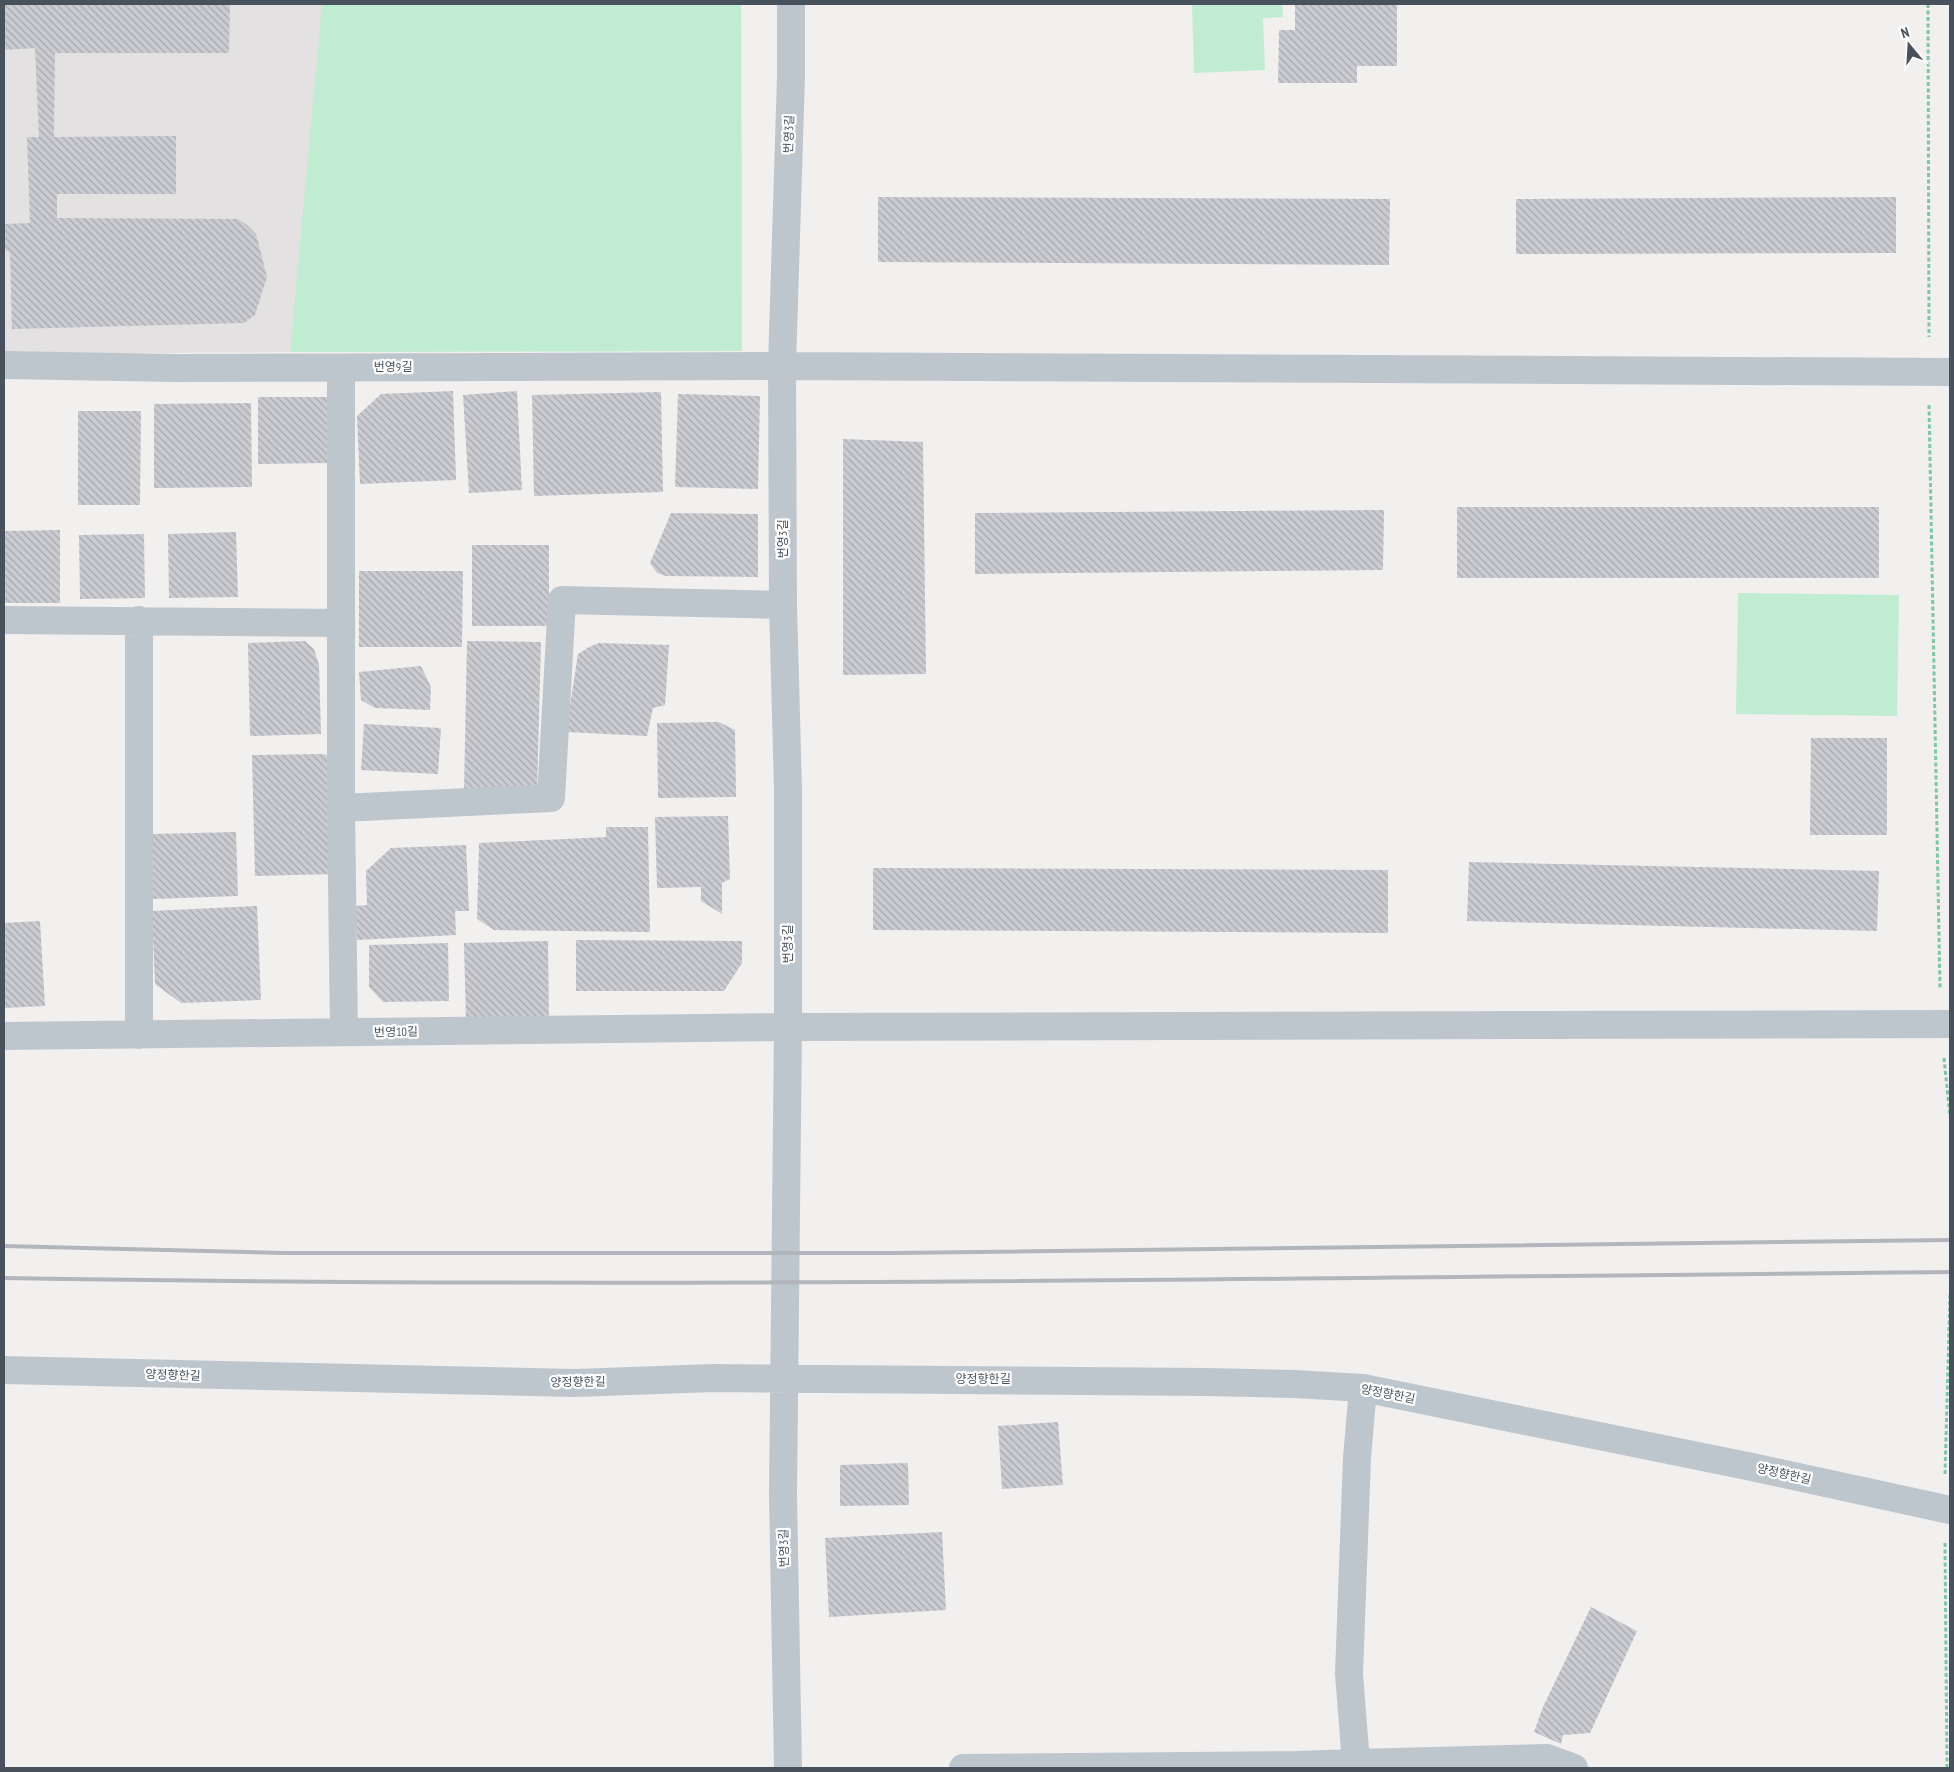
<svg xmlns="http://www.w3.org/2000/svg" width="1954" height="1772" font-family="'PT Sans Narrow','Noto Sans KR',sans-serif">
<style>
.education{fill:#e3e1e1}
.green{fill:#c0edd2}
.building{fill:url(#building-back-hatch)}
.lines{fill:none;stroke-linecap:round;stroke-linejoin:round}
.path{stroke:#7ac9a3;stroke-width:3;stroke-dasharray:4 2.5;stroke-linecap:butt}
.street{stroke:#bec6cd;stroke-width:28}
.rail{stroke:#b2b5b9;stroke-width:4}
.labels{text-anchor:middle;stroke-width:4.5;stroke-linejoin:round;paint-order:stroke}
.street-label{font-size:12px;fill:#48525c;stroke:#fff}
</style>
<defs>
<pattern id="building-back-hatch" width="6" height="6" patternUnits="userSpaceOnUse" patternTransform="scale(1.25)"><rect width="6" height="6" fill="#caccd2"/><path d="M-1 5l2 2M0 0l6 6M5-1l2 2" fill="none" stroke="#a6a8ae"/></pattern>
</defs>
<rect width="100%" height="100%" fill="#f2efef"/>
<!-- education -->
<path class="education" d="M4 4H741L742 351 290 352 4 354Z"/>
<!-- green -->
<path class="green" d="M322 4H741L742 351 290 352Z
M1192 4H1282L1283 17 1263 18 1265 70 1194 73Z
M1738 593 1899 595 1897 716 1736 714Z"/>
<!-- building -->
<path class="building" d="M4 4H230L229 53H55L54 137 176 136V194H57V218L238 219 246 224 256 234 267 277 255 315 244 323 12 329 10 253 4 249V224L30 223 27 137H39L35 48 4 50Z
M1295 4H1397V66H1357V83H1278L1279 30H1295Z
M878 197 1390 199 1389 265 878 262Z
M1896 197V253L1516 254V199Z
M453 391 456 480 360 484 357 416 381 394Z
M517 391 522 490 469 493 463 395Z
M661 392 663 492 534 496 532 395Z
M678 394 760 396 758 489 675 487Z
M258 397H329V463L258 464Z
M251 403 252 487 154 488V404Z
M78 411H141L140 505H78Z
M843 439 923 442 926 674 843 675Z
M1457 507H1879V578H1457Z
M1384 510 1383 570 975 574V513Z
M671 513 758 514V577L666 576 657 573 650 563Z
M60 530V603H4V531Z
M236 532 238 597 169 598 168 534Z
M144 534 145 598 80 599 79 535Z
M472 545H549V626H472Z
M359 571H463L462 647H359Z
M305 641 314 649 319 665 321 734 250 736 248 643Z
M467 641 541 642 537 793 464 792Z
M599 643 669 645 665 705 653 708 647 736 566 732 578 654 589 647Z
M421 666 431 687 430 710 375 708 361 700 359 672Z
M719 722 735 730 736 797 658 798 657 723Z
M364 724 441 728 438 774 361 770Z
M1811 738H1887V835H1810Z
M324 754 332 759 334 874 255 876 252 755Z
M728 816 730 879 722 883V914L701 901V887L657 888 655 817Z
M606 827H648L650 932 494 930 477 919 479 843 606 837Z
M236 832 238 896 153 899 151 834Z
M466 845 469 911H455L456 935 357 940 355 906 367 905 366 871 391 848Z
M1469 862 1879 871 1877 931 1467 921Z
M873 868 1388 870V933L873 930Z
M257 906 261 1000 181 1003 155 984 152 911Z
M40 921 45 1006 4 1008V923Z
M576 940 742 941V963L724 991H576Z
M548 941 549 1022 466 1023 464 943Z
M448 943 449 1001 383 1002 369 987V945Z
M1058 1422 1063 1485 1002 1489 998 1426Z
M908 1463 909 1505 840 1506V1465Z
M942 1532 946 1610 829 1617 825 1538Z
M1591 1607 1637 1631 1590 1733 1563 1735 1561 1744 1534 1732 1543 1707Z"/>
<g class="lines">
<!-- path -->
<path class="path" d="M1928 4 1929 337
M1929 405 1940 989
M1944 1058 1950 1117
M1945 1474 1950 1293
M1945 1543 1947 1768"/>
<!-- street -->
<path class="street" d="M4 365 175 368 782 366 1950 372
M341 368V808L344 1032
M4 620 341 623
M341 808 551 798 562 600 783 605
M139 1035V620
M4 1036 788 1027 1950 1024
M4 1370 575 1383 714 1378 1207 1382 1295 1384 1363 1388 1752 1467 1950 1510
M788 1768 783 1495 788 1027V790L783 605 782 366 791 76V4
M963 1768 1297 1765 1356 1763 1349 1674 1357 1458 1363 1388
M1356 1768V1763L1547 1758 1574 1768"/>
<!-- rail -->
<path class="rail" d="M4 1246 284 1253H894L1950 1240
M4 1278C652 1289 1301 1278 1950 1272"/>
</g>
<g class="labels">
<!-- street labels -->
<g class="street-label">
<text transform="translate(789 134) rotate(-88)" y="4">번영3길</text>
<text x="393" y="371">번영9길</text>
<text transform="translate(783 539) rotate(-90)" y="4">번영3길</text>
<text transform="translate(788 944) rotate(-90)" y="4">번영3길</text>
<text transform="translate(396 1032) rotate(-1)" y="4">번영10길</text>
<text transform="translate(173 1375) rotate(2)" y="4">양정향한길</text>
<text x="983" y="1383">양정향한길</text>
<text transform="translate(578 1382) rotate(-1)" y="4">양정향한길</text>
<text transform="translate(1388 1394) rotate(11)" y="4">양정향한길</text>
<text transform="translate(1784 1474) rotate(13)" y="4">양정향한길</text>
<text transform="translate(784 1548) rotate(-91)" y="4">번영3길</text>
</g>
</g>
<!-- border -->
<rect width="1954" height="1772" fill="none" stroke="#48525c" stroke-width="10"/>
<!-- north arrow -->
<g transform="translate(1909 45) rotate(342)" stroke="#ffffff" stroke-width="4" paint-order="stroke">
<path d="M0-4L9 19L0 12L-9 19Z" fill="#48525c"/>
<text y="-8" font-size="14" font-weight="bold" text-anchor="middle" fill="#48525c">N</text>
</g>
</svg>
